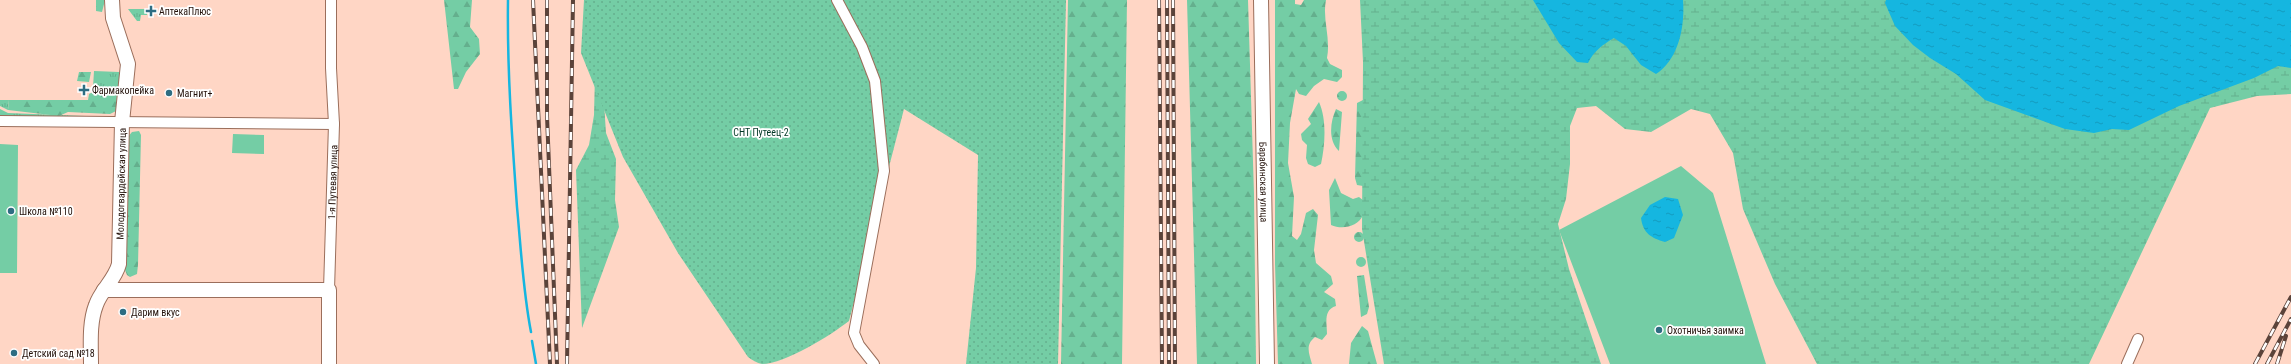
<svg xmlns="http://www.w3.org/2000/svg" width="2291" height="364" font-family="'Roboto Condensed',sans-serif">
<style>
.grass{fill:url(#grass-tufts)}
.forest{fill:url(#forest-firs)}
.wetland{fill:url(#wetland-marsh)}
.park{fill:url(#park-dots)}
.pitch{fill:#74cda5}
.water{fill:url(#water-ripples)}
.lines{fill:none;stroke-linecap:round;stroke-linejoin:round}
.stream{stroke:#15b6e0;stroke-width:2.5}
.street-casing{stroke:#9b6e5b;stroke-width:12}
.secondary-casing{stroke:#9b6e5b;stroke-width:16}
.street{stroke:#fff;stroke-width:10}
.secondary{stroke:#fff;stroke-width:14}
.rail-casing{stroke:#5b433a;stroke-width:4}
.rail{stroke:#fff;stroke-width:2.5;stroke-dasharray:8;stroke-linecap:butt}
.poi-dot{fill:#2e6d82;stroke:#fff;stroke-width:1.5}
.labels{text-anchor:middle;stroke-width:3.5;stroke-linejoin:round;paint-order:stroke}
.poi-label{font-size:10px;fill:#23110a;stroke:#fff;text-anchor:start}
.park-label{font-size:10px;fill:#013825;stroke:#fff}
.street-label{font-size:10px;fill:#23110a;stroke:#fff}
</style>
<defs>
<pattern id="grass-tufts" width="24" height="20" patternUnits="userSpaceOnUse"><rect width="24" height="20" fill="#74cda5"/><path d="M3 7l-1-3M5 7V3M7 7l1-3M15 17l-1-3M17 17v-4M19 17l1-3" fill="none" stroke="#64af8d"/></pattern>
<pattern id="forest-firs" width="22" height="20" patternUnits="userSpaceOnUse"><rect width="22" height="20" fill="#74cda5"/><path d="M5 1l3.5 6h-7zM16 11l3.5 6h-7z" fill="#64af8d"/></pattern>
<pattern id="wetland-marsh" width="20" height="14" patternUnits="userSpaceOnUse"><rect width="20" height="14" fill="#74cda5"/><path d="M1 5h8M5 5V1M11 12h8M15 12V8" fill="none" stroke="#64af8d"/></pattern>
<pattern id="park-dots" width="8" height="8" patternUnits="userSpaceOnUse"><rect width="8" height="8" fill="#74cda5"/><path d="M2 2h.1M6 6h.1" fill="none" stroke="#64af8d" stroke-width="1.8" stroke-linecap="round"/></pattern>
<pattern id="water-ripples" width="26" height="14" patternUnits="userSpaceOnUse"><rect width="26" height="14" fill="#15b6e0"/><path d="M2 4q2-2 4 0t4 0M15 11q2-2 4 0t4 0" fill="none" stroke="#139bbf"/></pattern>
</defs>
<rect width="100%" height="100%" fill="#ffd6c5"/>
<!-- grass -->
<path class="grass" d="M128 9H147V15H141L140 21H137Z
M94 71 119 72V88L93 87Z
M0 100H9L8 110 0 106Z
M0 109 8 113 111 117 0 116Z"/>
<!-- forest -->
<path class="forest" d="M96 0H105L102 12 96 11Z
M444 0H472L470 27 479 39 480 54 466 72 458 89H454Z
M1068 0H1127L1122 364H1061Z
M1187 0H1248L1254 194 1256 364H1197Z
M1275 0H1295V4L1301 5 1304 0H1326C1322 19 1331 38 1327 58L1330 64 1342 70V77L1337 82 1324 79 1314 86 1306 96 1299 94 1296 89 1290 123 1288 163 1294 197 1292 236 1297 240 1301 234 1306 213 1313 209 1318 215 1314 250 1316 263 1331 276 1333 284 1324 292 1335 299 1336 306C1323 310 1327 323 1327 334L1322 340 1315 337C1305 345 1309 353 1312 364H1278L1275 264Z
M79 72H91L89 82 77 81Z
M95 91H110L117 94 116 111 110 114 68 112 59 116 8 110 9 100H88L89 94Z
M1337 96a5 5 0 1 1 10 0a5 5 0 1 1-10 0Z
M1363 100V186L1357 185 1355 178 1357 103Z
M1319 102C1327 120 1325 145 1321 164L1315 167 1308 164 1306 158 1307 145 1302 140 1301 134 1311 124 1308 119Z
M1336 109 1342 112 1339 151C1328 141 1330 122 1336 109Z
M139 131 141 135 138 265 137 274 130 277 127 275 123 265 127 138 132 132Z
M1335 178 1341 193 1353 199 1359 197 1364 201C1364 205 1364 211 1363 215 1358 227 1342 230 1331 225L1329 190Z
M1354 237a5 5 0 1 1 10 0a5 5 0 1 1-10 0Z
M1356 262a5 5 0 1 1 10 0a5 5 0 1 1-10 0Z
M1364 275 1369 307 1367 314 1361 317 1357 276Z
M1362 326 1368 331 1377 364H1349L1351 343Z"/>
<!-- wetland -->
<path class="wetland" d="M1360 0H2291V94L2257 96 2210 108 2089 364H1817L1775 284 1743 209 1733 153 1710 114 1691 109 1651 132 1625 129 1596 106 1577 108 1570 126V164L1566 199 1558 224 1569 269 1601 364H1384L1362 229 1363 62Z
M595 74 604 103 606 133 616 159 615 200 619 227 582 328 576 170 589 145 594 115Z"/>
<!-- park -->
<path class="park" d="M584 0H1066L1058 364H966L976 268 978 155 904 109 849 321C831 335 785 364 762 364 757 363 752 360 748 357L678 253 623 157 581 53Z"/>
<!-- pitch -->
<path class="pitch" d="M233 134 264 135V154L232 153Z
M0 144 18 145 17 273H0Z
M1681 166 1713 193 1766 364H1610L1559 230Z"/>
<!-- water -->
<path class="water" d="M1533 0H1683C1685 26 1679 59 1656 74L1641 65 1626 46 1614 38C1602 45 1594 51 1588 63L1577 62 1559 43Z
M1886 0H2291V68L2278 66 2254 78 2179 106 2129 130 2112 129 2094 133 2065 129 1985 100 1956 74 1930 58 1913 45 1895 26 1885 3Z
M1665 197 1678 199 1683 215 1674 238 1665 242C1651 238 1643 233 1641 218L1650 205Z"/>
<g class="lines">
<!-- stream -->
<path class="stream" d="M508 0C507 69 512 138 517 207 521 249 523 291 531 332
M532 341 536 364"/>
<!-- street casing -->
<g class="street-casing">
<g id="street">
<path d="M837 0 862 47 875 81 884 171 854 333 859 345 874 364"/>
<path d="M0 121 334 124"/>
<path id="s1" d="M329 290 334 124 331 68V0"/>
<path d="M2127 364 2138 339"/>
</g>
</g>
<!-- secondary casing -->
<g class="secondary-casing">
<g id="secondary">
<path id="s2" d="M1261 0 1267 364"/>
<path d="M104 290H329V364"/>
<path id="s3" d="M91 364C91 345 89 323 96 305 101 290 115 280 119 264L122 122 128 64 113 18 112 0"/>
</g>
</g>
<!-- street -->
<use href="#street" class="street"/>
<!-- secondary -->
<use href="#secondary" class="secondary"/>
<!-- rail casing -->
<g class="rail-casing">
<path id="rail" d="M533 0 550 364
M547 0V116L557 364
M1159 0 1162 364
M1167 0 1169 364
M1173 0 1175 364
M567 364 573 0
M2255 364 2291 297
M2267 364 2291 319
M2277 364 2286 336"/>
</g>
<!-- rail -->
<use href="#rail" class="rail"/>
</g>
<!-- markers -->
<g class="poi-dot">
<path d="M149 5h4v4h4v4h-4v4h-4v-4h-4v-4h4z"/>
<path d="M82 84h4v4h4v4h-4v4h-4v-4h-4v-4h4z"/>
<circle cx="169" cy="93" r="4"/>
<circle cx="11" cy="211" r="4"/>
<circle cx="123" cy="312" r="4"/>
<circle cx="1659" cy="330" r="4"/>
<circle cx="14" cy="353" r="4"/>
</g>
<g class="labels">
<!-- poi labels -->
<g class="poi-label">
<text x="159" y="15">АптекаПлюс</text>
<text x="92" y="94">Фармакопейка</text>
<text x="177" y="97">Магнит+</text>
<text x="19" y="215">Школа №110</text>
<text x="131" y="316">Дарим вкус</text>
<text x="1667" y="334">Охотничья заимка</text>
<text x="22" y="357">Детский сад №18</text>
</g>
<!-- park labels -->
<g class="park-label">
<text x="761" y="136">СНТ Путеец-2</text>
</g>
<!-- street labels -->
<g class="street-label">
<text dy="4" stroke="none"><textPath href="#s1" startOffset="108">1-я Путевая улица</textPath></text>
<text dy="4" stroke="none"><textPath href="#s2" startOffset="182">Барабинская улица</textPath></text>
<text dy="4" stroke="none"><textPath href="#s3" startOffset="187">Молодогвардейская улица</textPath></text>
</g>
</g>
</svg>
